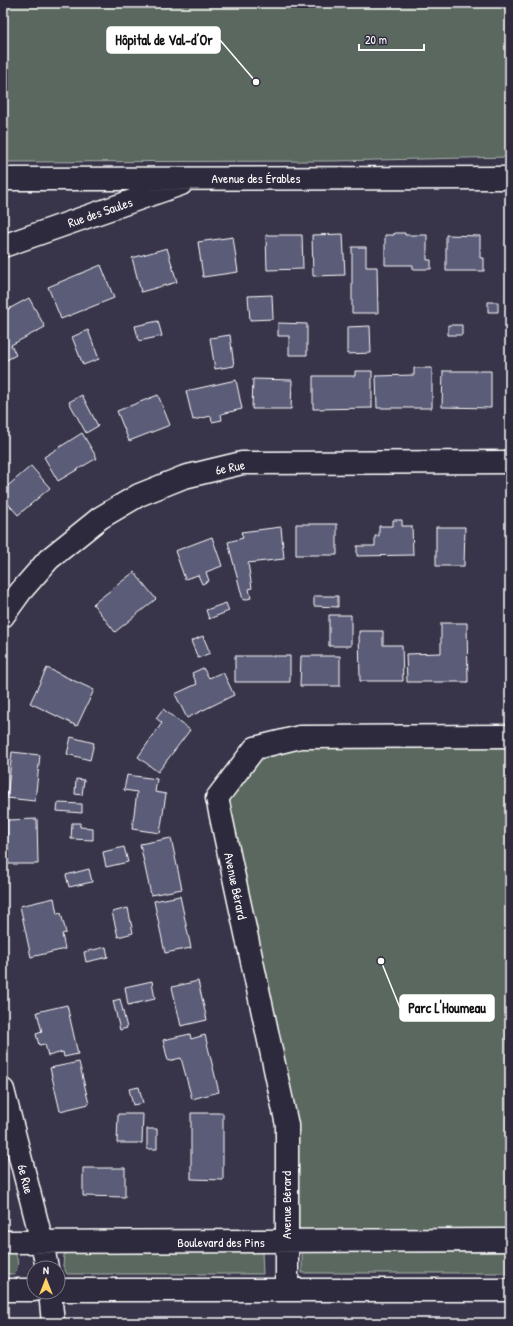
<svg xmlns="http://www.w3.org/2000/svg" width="513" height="1326" font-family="'Patrick Hand',sans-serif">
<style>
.green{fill:#5a685e;stroke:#acb4ae}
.building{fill:#5a5b78;stroke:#fff}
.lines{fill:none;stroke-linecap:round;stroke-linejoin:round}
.minor-casing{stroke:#fff;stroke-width:25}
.minor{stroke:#2f2a3d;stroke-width:22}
.labels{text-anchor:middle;stroke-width:4;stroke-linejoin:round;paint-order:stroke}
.street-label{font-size:13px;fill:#fff;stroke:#2f2a3d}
.leader{fill:none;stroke:#fff;stroke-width:1.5}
.callout-dot{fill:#fff;stroke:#2f2a3d;stroke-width:1.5}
.callout{fill:#fff;stroke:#fff;stroke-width:1.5}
.callout-label{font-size:14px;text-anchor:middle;font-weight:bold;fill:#111}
</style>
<rect width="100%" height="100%" fill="#383449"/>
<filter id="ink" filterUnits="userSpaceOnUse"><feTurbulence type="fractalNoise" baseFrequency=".025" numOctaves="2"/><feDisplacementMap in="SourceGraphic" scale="8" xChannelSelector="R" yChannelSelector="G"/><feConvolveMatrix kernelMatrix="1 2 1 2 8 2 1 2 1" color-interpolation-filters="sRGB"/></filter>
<g filter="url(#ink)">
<!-- green -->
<path class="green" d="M3 3H509L510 157 333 161 3 162Z
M510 736V1240L286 1241 287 1125 217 798 255 748Z
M262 1251 263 1274H67L63 1266 64 1255 70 1252Z
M3 1252H14C19 1260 19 1266 14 1274H3Z
M302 1252H510V1273H302Z"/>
<!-- building -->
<path class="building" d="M394 233H405V235H427V260H431V269H413V265H385V235H394Z
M343 234 345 275 313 276 312 235Z
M266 235H302L303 269 267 270Z
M446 235 480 236V258H484V271H446Z
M233 237 238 272 203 277 198 242Z
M352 247H366V267H377L378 313H352Z
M167 248 177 282 141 292 132 258Z
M101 265 114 298 61 319 48 287Z
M272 295 273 319 250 320 248 296Z
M29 298 45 327 11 345 16 355 3 362V312Z
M488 302H498V312H488Z
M158 321 162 336 139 341 135 326Z
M278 323 307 324V355H289V336H278Z
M448 325H462V335H448Z
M370 326 371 353 347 354V327Z
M88 330 99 359 83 365 72 337Z
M230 335 234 366 215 369 210 338Z
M414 368H432V408H377L376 376 414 375Z
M355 371H372V408L313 409V376H355Z
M443 371H491V408L442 407Z
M253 379 292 380 291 409H252Z
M236 380 242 409 221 414 222 420 212 422 211 416 193 420 186 391Z
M82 395 98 426 86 433 69 402Z
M158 395 170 425 129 441 117 411Z
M82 433 97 458 58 481 44 457Z
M31 466 50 488 18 515 3 498V490Z
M393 520H402V526H412L413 555 357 556V546H375V536H379V526H393Z
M296 524H337V555H296Z
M281 527 284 559 248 563 252 588 249 589 251 598 243 600 228 542 243 538 241 532Z
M436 527H465L464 566H436Z
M212 537 222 566 206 572 209 581 202 584 198 575 185 579 175 551Z
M134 572 156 599 115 632 93 604Z
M314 596H338V607L314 606Z
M226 603 229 611 209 619 206 610Z
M329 615H351V646H329Z
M441 623H467L468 682H407L406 654 441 653Z
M359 631H383V645H402L403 681H360Z
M203 636 210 653 198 658 191 641Z
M235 656H290V682H235Z
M301 656H340V686H300Z
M47 668 94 690 77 726 30 703Z
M203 668 209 678 223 672 234 695 187 718 175 694 197 684 192 673Z
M163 709 190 730 158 772 138 757 162 723 156 718Z
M71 737 94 743 90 760 67 754Z
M12 752 40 755 35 801 7 798Z
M127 775 157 779 155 792 166 794 160 833 132 829 137 792 124 790Z
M76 779 84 780 82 795 75 794Z
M58 803 82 804V813L57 811Z
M37 819 38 864H8L7 820Z
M72 823H80V827L93 828V840L71 839Z
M171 838 182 889 151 895 140 844Z
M124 847 128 862 106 867 103 852Z
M89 869 92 882 69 887 66 875Z
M180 896 191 948 165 953 154 901Z
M54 898 57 914 61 913 66 933 62 934 65 949 31 957 20 906Z
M128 908 133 933 118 937 112 912Z
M106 947 108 957 86 962 84 952Z
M152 981 155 999 128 1005 125 987Z
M198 981 207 1020 181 1026 172 987Z
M120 999 127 1028 120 1030 113 1001Z
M67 1005 78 1054 64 1057 63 1052 48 1056 45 1044 39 1045 36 1034 42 1032 37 1012Z
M190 1034 191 1039 205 1035 219 1092 192 1099 181 1058 168 1061 163 1040Z
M79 1062 89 1104 60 1111 50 1068Z
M139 1087 143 1103 133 1105 129 1089Z
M191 1113H223V1180L191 1179Z
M118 1114H143L142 1143H117Z
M147 1129H157V1149H147Z
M83 1168H125V1197L83 1196Z"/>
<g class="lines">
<!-- minor casing -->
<g class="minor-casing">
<path id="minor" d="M3 179 510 178
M3 246 181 184
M3 616 21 591 49 559 100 518 139 495 184 477 242 463 510 462
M3 1090 42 1242 47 1268
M3 1242 510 1240
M3 1290H34
M58 1290H510
M287 1290V1125L217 798 255 748 300 737 510 736
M50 1292 53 1323"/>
</g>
<!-- minor -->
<use href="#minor" class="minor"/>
</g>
</g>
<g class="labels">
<!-- street labels -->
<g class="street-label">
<text x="256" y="183">Avenue des Érables</text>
<text transform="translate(100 212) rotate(-19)" y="5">Rue des Saules</text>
<text transform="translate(230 467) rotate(-11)" y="5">6e Rue</text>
<text transform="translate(236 886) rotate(78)" y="5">Avenue Bérard</text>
<text transform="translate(26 1179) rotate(76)" y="5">6e Rue</text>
<text transform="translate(286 1205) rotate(-90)" y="5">Avenue Bérard</text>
<text x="221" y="1247">Boulevard des Pins</text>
</g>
</g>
<!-- callouts -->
<path class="leader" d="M256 82L220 40M381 961L400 1008"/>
<g class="callout-dot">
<circle cx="256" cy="82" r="4"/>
<circle cx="381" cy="961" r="4"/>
</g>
<g class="callout">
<rect x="107" y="27" width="113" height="26" rx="4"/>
<rect x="400" y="995" width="94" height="26" rx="4"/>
</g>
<g class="callout-label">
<text x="164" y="45">Hôpital de Val-d’Or</text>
<text x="447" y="1013">Parc L'Houmeau</text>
</g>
<!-- margin -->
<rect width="513" height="1326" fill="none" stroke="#2f2a3d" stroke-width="16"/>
<rect x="8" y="8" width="497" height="1310" fill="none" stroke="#fff" stroke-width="1.5" filter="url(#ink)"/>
<!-- north arrow -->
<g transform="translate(46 1280)"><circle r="19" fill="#2f2a3d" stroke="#827f8b"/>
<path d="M0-3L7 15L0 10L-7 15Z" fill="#ffd166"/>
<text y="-6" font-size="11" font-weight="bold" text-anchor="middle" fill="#ffffff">N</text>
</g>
<!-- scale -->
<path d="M359 44v6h65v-6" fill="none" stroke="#ffffff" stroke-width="2"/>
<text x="365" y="44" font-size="12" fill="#ffffff" stroke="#2f2a3d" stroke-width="3" paint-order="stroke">20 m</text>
</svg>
